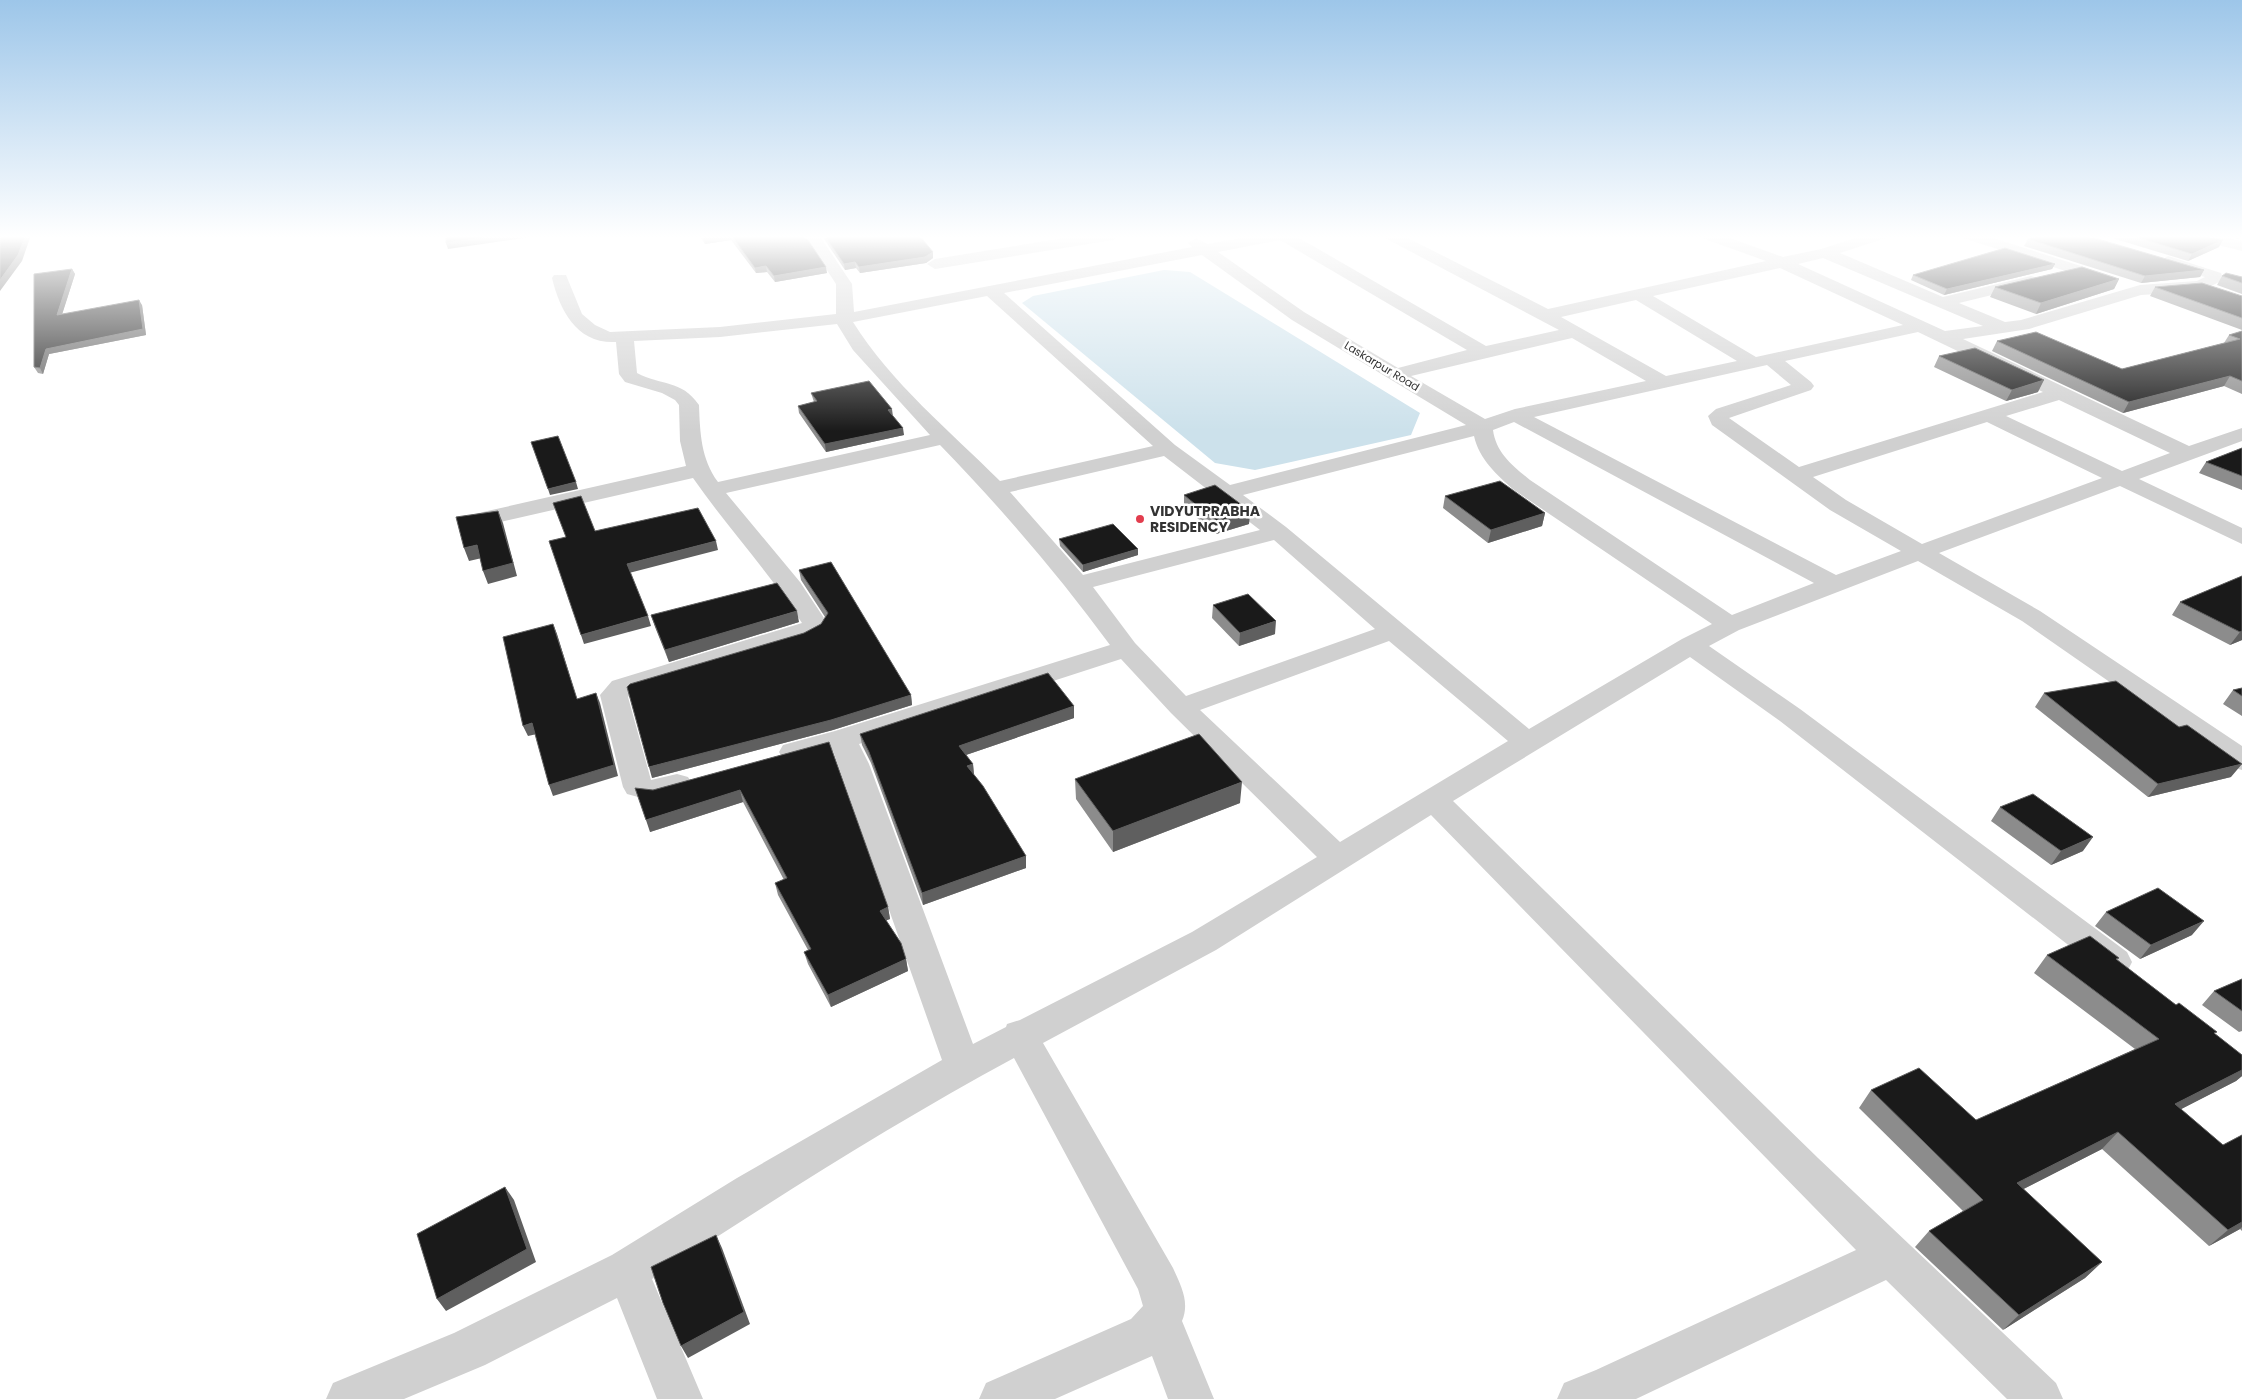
<svg xmlns="http://www.w3.org/2000/svg" width="2242" height="1399" font-family="Poppins,sans-serif">
<style>
.water{fill:#cce1eb}
.lines{fill:none;stroke-linecap:round;stroke-linejoin:round}
.minor{fill:#d0d0d0;fill-rule:evenodd}
.wall{fill:#8c8c8c}
.shaded-wall{fill:#5f5f5f}
.building{fill:#1a1a1a;stroke:#5f5f5f}
.poi-dot{fill:#e23d4e;stroke:#fff;stroke-width:2}
.labels{text-anchor:middle;stroke-width:5;stroke-linejoin:round;paint-order:stroke}
.far-street-label{font-size:11px;fill:#333;stroke:#fff}
.poi-label{font-size:14px;font-weight:bold;fill:#333;stroke:#fff;text-anchor:start}
</style>
<rect width="100%" height="100%" fill="#fff"/>
<!-- water -->
<path class="water" d="M1164 270 1190 272 1420 413 1411 435 1255 470 1215 463 1022 303 1033 296Z"/>
<g class="lines">
<!-- minor -->
<path class="minor" d="M799 235H817L821 238 852 284 854 312 1192 247 1188 243 1196 238 1208 244 1257 235H1294L1486 346 1559 330 1385 238 1382 235H1402L1548 309 1766 261 1702 238 1699 235H1722L1783 257 1821 249 1865 235H1889L1886 238 1840 253 1943 297 2031 276 2037 278 2039 281 2037 284 1959 303 2005 322 2021 320 2140 285 2197 281 2205 277 2162 264 2160 261 2168 256 2221 273 2223 278 2221 281 2201 291 2141 295 2029 329 1963 339 2189 446 2242 428V441L2139 479 2242 528V544L2120 486 1939 553 2040 611 2242 746V770L2232 767 2022 621 1918 561 1739 630 1709 646 1800 709 2127 952 2132 962 2127 972 2115 976 2103 972 1780 721 1690 657 1453 801 1818 1158 2056 1383 2063 1399H2007L1886 1280 1636 1399H1557L1564 1383 1596 1370 1856 1250 1431 815 1216 950 1043 1043 1173 1268C1181 1286 1190 1302 1182 1321L1214 1399H1168L1152 1356 1055 1399H979L986 1383 1131 1319 1143 1306 1138 1289 1014 1058C890 1125 770 1202 652 1279L703 1399H657L617 1298 485 1365 404 1399H326L333 1383 454 1333 612 1255 737 1178 942 1060 833 751 793 762 783 759 779 752 783 745 835 731 1110 645C1058 574 1001 508 940 445L726 493 800 582 828 624 822 633 806 641 632 693 628 697 651 780 677 774 688 777 692 784 688 791 653 801 627 794 623 787 600 695 612 681 802 623C769 572 727 527 693 478L483 526 475 524 472 519 475 514 483 512 686 466 680 441 679 405 675 400 662 393 625 382 619 374 616 342C577 344 560 311 552 278L554 275H566L582 314 595 325 610 332 720 327 836 314V284L810 244ZM1280 240 1467 350 1398 368 1304 312 1218 252ZM1202 255 1292 320 1466 425 1230 485 1175 445 1004 293ZM1823 258 1983 326 1945 331 1798 264ZM1780 268 1903 325 1756 357 1653 296ZM987 296 1153 446 1000 481C950 431 891 383 853 322ZM1636 300 1737 361 1666 376 1561 317ZM837 324 853 350 930 435 718 482C701 459 700 433 699 405 681 379 661 386 637 373L634 341 720 337ZM1918 332 2043 392 1799 467 1729 418 1811 390 1814 386 1811 382 1785 361ZM1572 338 1646 381 1515 409 1485 419 1411 376ZM1767 365 1791 385 1716 409 1708 416 1712 425 1830 510 1901 551 1836 575 1534 417ZM2059 400 2170 453 2122 471 2006 416ZM1514 422 1814 583 1732 615 1530 480C1513 466 1496 453 1493 430ZM1987 422 2102 478 1922 544 1846 500 1813 477ZM1474 436C1479 459 1497 475 1514 490L1712 624 1682 639 1529 729 1286 527 1243 495ZM1164 456 1260 530 1083 575 1010 492ZM1274 540 1375 629 1186 696 1135 643 1093 587ZM1389 641 1508 741 1340 842 1200 710ZM1121 659 1171 713 1317 857 1192 932 1020 1020 1007 1024 1006 1027 973 1044 869 764 859 744Z
M1068 235H1121L1113 240 935 269 927 264 935 259 1070 237Z
M1960 235H1984L2115 277 2117 280 2115 283H2103L1963 238Z
M2187 235H2215L2242 241V251L2190 238Z"/>
</g>
<!-- wall -->
<path class="wall" d="M699 235H802L827 273 775 282 767 272 756 273 731 240 705 244Z
M820 235H919L933 258 926 263 860 273 856 268 845 270 822 236Z
M2102 235H2203L2219 247 2188 261Z
M2224 235H2242L2239 239Z
M2028 239 2204 270 2200 277 2141 283 2024 246Z
M2055 264 2052 269 1944 295 1911 280 1913 275Z
M72 269 75 274 62 314 142 305 146 335 49 354 43 374 38 373 34 367Z
M2222 276 2242 277V294L2217 285Z
M2119 279 2114 289 2036 314 1990 297 1995 287Z
M2155 287 2242 296V330L2150 296Z
M2242 331V394L2224 386 2123 413 1992 351 1997 341 2122 369 2224 343 2229 335Z
M1939 356 2038 392 2006 401 1934 367Z
M811 393 893 417 904 435 826 452 799 413 798 406 814 402Z
M2242 448V490L2199 473 2206 462Z
M1184 495 1250 511 1249 524 1216 534 1184 507Z
M1445 496 1545 513 1542 526 1488 543 1443 508Z
M1059 539 1138 555 1083 572 1060 546Z
M799 570 911 695 912 705 833 730 652 778 804 633 821 624 825 617 801 580Z
M2242 576V640L2230 645 2172 615 2180 602Z
M1213 605 1275 634 1239 646 1212 618Z
M651 615 799 622 669 662 655 627Z
M2242 688V716L2223 704 2233 690Z
M2044 693 2179 727 2231 777 2148 797 2035 707Z
M1074 706V718L966 755 973 764 974 775 1026 856V868L923 905 871 763 862 745 860 734Z
M829 742 888 907 890 919 886 920 906 959 908 971 831 1007 808 964 804 952 808 950 778 895 775 883 784 880 743 802 650 832 653 790Z
M1075 779 1240 803 1113 852 1076 799Z
M2000 807 2083 851 2051 865 1991 821Z
M2106 912 2192 935 2140 959 2095 926Z
M2047 955 2119 958 2117 960 2242 1055V1076L2236 1081 2181 1109 2223 1145 2242 1135V1231L2240 1229 2209 1246 2102 1149 2023 1189 2102 1262 2085 1278 2003 1330 1915 1247 1929 1231 1963 1211 1859 1108 1871 1090 1976 1120 2135 1049 2034 973Z
M2242 979V1031L2239 1032 2202 1005 2214 991Z"/>
<!-- shaded-wall -->
<path class="shaded-wall" d="M26 235H31L22 261 0 291V280Z
M505 235H531V237L448 249 446 243Z
M725 235H730L731 240 705 244 704 238Z
M2223 240 2219 247 2188 261 2192 254Z
M933 252V258L926 263 860 273 859 267Z
M855 262 856 268 845 270 844 264Z
M2055 264 2052 269 1944 295 1947 289Z
M766 266 767 272 756 273 755 268Z
M826 267 827 273 775 282 774 276Z
M72 269 75 274 60 321 57 315Z
M2204 270 2200 277 2141 283 2145 276Z
M2119 279 2114 289 2036 314 2041 303Z
M139 300 142 305 146 335 49 354 43 374 40 368 46 349Z
M2230 376 2224 386 2123 413 2129 402Z
M2044 380 2038 392 2006 401 2012 390Z
M892 409 893 417 888 410Z
M903 428 904 435 826 452 825 444Z
M576 482 578 489 550 495 548 489Z
M498 511 503 523 517 576 488 584 483 571Z
M1250 511 1249 524 1216 534 1217 522Z
M1545 513 1542 526 1488 543 1491 530Z
M716 541 718 550 629 573 627 564Z
M477 545 482 558 469 561 464 548Z
M1138 549V555L1083 572V565Z
M797 611 799 622 669 662 665 650Z
M648 616 651 626 584 644 581 635Z
M1276 621 1275 634 1239 646 1240 633Z
M553 624 557 634 580 709 577 699Z
M2242 631V640L2230 645 2240 632Z
M596 693 600 703 618 776 553 796 549 785Z
M911 695 912 705 833 730 652 778 649 767Z
M1074 706V718L960 757 959 746Z
M532 723 537 734 528 736 523 726Z
M973 764 974 775 967 766Z
M2242 764 2231 777 2148 797 2158 784Z
M1242 782 1240 803 1113 852V831Z
M740 790 743 802 650 832 646 820Z
M2093 837 2083 851 2051 865 2061 851Z
M1026 856V868L923 905 922 893Z
M888 907 890 919 882 922 880 911Z
M2204 921 2192 935 2140 959 2151 945Z
M906 959 908 971 831 1007 828 995Z
M2242 1070V1076L2236 1081 2158 1121 2175 1104Z
M2118 1132 2102 1149 2002 1200 2017 1183Z
M505 1187 514 1200 536 1262 446 1311 437 1299Z
M2242 1222V1227L2240 1229 2209 1246 2228 1230Z
M716 1235 722 1248 750 1324 688 1358 681 1346Z
M2102 1262 2085 1278 2003 1330 2019 1315Z"/>
<!-- building -->
<path class="building" d="M0 235H26L18 255 0 280Z
M446 235H505L446 243Z
M702 235H725L704 238Z
M731 235H802L808 240 826 267 774 276 766 266 755 268Z
M824 235H919L933 252 925 257 859 267 855 262 844 264Z
M2040 235H2084L2204 270 2145 276 2028 239Z
M2129 235H2203L2223 240 2192 254Z
M2005 248 2055 264 1947 289 1913 275Z
M2082 267 2119 279 2041 303 1995 287Z
M72 269 57 315 139 300 143 329 46 349 40 368 34 367V274Z
M2226 273 2242 277V283L2222 276Z
M2202 283 2242 296V318L2155 287Z
M2242 331V381L2230 376 2129 402 1997 341 2036 332 2122 369 2240 339 2229 335Z
M1975 348 2044 380 2012 390 1939 356Z
M869 381 892 409 888 410 903 428 825 444 798 406 817 401 811 393Z
M558 436 576 482 548 489 531 442Z
M2242 448V476L2206 462Z
M1500 481 1545 513 1491 530 1445 496Z
M1215 485 1250 511 1217 522 1184 495Z
M581 496 595 531 698 508 716 541 627 564 648 616 581 635 549 541 566 537 553 503Z
M498 511 513 563 483 571 477 545 464 548 456 517Z
M1113 524 1138 549 1083 565 1059 539Z
M831 562 911 695 831 720 649 767 627 687 630 684 804 633 821 624 828 613 799 570Z
M2242 576V631L2240 632 2180 602Z
M777 583 797 611 665 650 651 615Z
M1248 594 1276 621 1240 633 1213 605Z
M553 624 577 699 596 693 614 765 549 785 532 723 523 726 503 637Z
M1048 673 1074 706 959 746 973 764 967 766 983 786 1026 856 922 893 869 752 860 734Z
M2116 681 2179 727 2187 725 2242 764 2158 784 2044 693Z
M2242 688V696L2233 690Z
M1199 734 1242 782 1113 831 1075 779Z
M829 742 888 907 880 911 901 943 906 959 828 995 804 952 811 949 775 883 787 878 740 790 646 820 635 788 653 790Z
M2033 794 2093 837 2061 851 2000 807Z
M2158 888 2204 921 2151 945 2106 912Z
M2090 936 2119 958 2116 959 2176 1005 2179 1003 2217 1032 2214 1033 2242 1055V1070L2175 1104 2223 1145 2242 1135V1222L2228 1230 2118 1132 2017 1183 2102 1262 2019 1315 1929 1231 1983 1200 1871 1090 1919 1068 1976 1120 2159 1039 2047 955Z
M2242 979V1011L2214 991Z
M505 1187 527 1249 437 1299 417 1234Z
M716 1235 744 1312 681 1346 663 1303 651 1267Z"/>
<!-- sky -->
<linearGradient id="sky" x2="0" y2="1"><stop stop-color="#9dc6e9"/><stop offset="0.55" stop-color="#fff"/><stop offset="1" stop-color="#fff" stop-opacity="0"/></linearGradient>
<rect width="2242" height="431" fill="url(#sky)"/>
<!-- markers -->
<circle class="poi-dot" cx="1140" cy="519" r="5"/>
<g class="labels">
<!-- far-street labels -->
<g class="far-street-label">
<text transform="translate(1382 366) rotate(31)" y="4">Laskarpur Road</text>
</g>
<!-- poi labels -->
<g class="poi-label">
<text x="1150" y="516">VIDYUTPRABHA<tspan x="1150" dy="16">RESIDENCY</tspan></text>
</g>
</g>
</svg>
